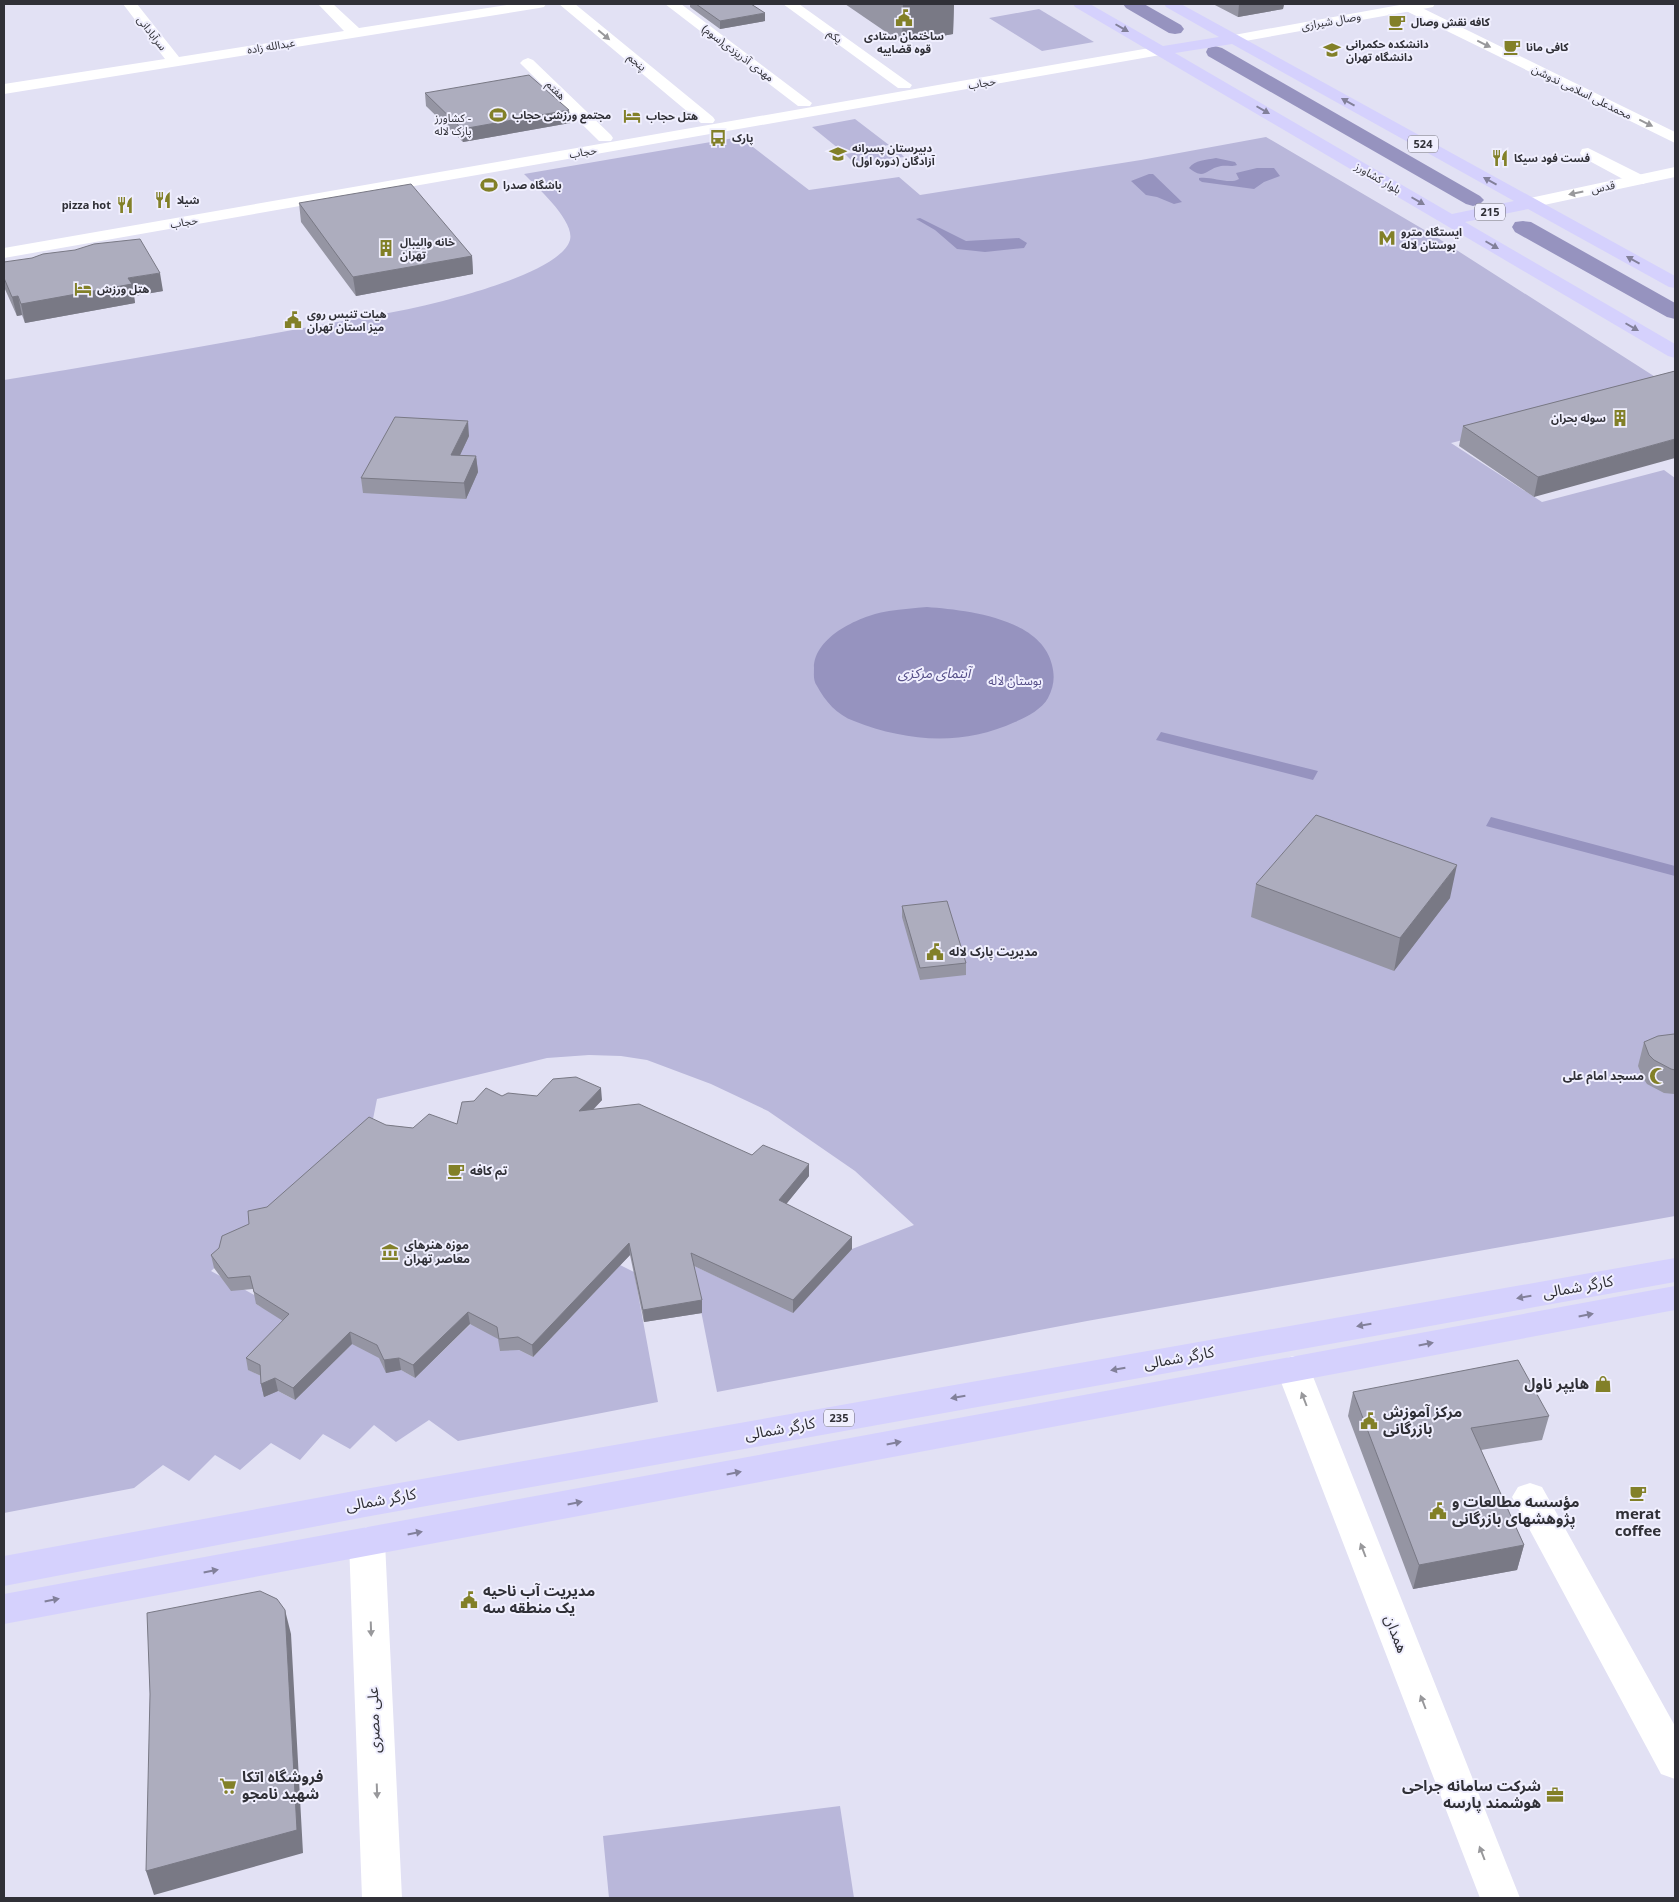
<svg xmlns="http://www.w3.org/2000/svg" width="1679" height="1902" font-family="'Noto Sans','Noto Sans Arabic',sans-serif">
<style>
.green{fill:#b9b7da}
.water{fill:#9693bf}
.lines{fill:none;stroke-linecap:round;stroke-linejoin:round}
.canal{fill:#9693bf;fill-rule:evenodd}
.street{fill:#fff;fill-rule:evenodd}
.secondary{fill:#fff;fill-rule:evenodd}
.primary{fill:#d5d1fd;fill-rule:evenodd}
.wall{fill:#9595a3}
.shaded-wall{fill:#797985}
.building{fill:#adadbe;stroke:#797985}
.oneway{fill:#82809a}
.oneway2{fill:#98989b}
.labels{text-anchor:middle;stroke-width:4;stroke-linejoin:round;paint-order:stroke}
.far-street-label{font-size:11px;fill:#303037;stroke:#f0effe}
.far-poi-label{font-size:11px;font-weight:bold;fill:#303037;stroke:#f0effe;text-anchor:start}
.far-neighbourhood-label{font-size:11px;fill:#303037;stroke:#f0effe}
.shield{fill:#f0effe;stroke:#6a6973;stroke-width:1}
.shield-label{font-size:11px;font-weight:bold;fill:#303037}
.park-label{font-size:12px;fill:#534c86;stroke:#f0effe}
.poi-label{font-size:12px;font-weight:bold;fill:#303037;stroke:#f0effe;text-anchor:start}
.water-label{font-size:14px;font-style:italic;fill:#554e88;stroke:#f0effe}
.near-street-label{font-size:15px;fill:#303037;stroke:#f0effe}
.near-poi-label{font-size:15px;font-weight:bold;fill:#303037;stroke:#f0effe;text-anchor:start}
</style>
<rect width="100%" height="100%" fill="#e2e1f4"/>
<!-- green -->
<path class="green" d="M1039 9 1094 42 1042 51 989 18Z
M855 119 889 145 844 153 812 127Z
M740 137 809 190 899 177 920 195 1141 160 1266 137 1433 235 1671 387 1451 443 1542 502 1664 470 1675 478V1216L1087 1321 717 1392 692 1265 793 1312 852 1249 914 1225 855 1171 768 1111 711 1084 647 1060 621 1056 589 1055 547 1058 377 1099 371 1129 211 1271 256 1296V1304L261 1307 291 1313 249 1370 265 1378 272 1393 278 1391 295 1400 365 1331 384 1360 415 1378 483 1312 517 1349 533 1357 620 1265 634 1272 658 1402 458 1441 429 1420 396 1442 374 1425 350 1449 323 1434 300 1460 271 1443 240 1470 215 1455 189 1481 163 1465 134 1488 4 1513V380C102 364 200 347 298 329 346 320 397 313 443 301 471 293 561 270 570 240 575 221 537 187 524 174Z
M895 147 904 157 854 163 845 154Z
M840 1806 854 1898H609L603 1836Z"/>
<!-- water -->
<path class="water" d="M1216 158 1235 162 1237 165C1231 167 1227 165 1221 166 1205 169 1205 181 1189 168 1195 160 1206 160 1216 158Z
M1257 168H1274L1280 176 1264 182 1254 189 1202 182 1199 180V178C1212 176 1229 185 1239 179L1236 173Z
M1149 174H1153L1182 202 1174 204 1157 197 1146 195 1131 181Z
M920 218 966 241 1019 238 1027 243 1024 248 985 252 957 249 935 230 916 219Z
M927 607C966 610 1041 618 1052 665 1055 677 1054 686 1048 698 1042 709 1027 717 1015 722 963 746 907 742 854 721 837 715 825 701 817 686 813 680 814 675 814 668 814 636 862 615 889 611 902 609 915 608 927 607Z
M1161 732 1318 771 1313 780 1156 740Z
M1491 817 1675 866V876L1486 826Z"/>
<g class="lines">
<!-- canal -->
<path class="canal" d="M1123 4H1144L1181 25 1184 29 1181 33 1175 34 1169 33 1126 8Z
M1215 46 1222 48 1480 196 1484 200 1480 204 1473 206 1466 204 1208 56 1206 52 1208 48Z
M1523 221 1531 222 1675 303V319L1667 317 1515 232 1512 227 1515 222Z"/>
<!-- street -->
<path class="street" d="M123 4H137L179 57 344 31 318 4H333L359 28 513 4H546L544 7 539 8 4 94V84L165 59Z
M559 4H575L713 117 715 120 713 123H701Z
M665 4H681L812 103 810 106H798Z
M783 4H799L912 85 910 88H898Z
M1404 4H1414L1675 132V143L1404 10 1402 7Z
M528 58 533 60 611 135 613 138 611 141H599L523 66 520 63 523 60Z
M1588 148 1644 176 1646 180 1644 184H1632L1582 157 1580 153 1582 149Z
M1293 1356 1305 1360 1310 1369 1520 1898H1480L1276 1369 1281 1360Z
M1530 1483 1542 1487 1675 1726V1779L1661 1774 1512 1497 1518 1487Z
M367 1527 380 1532 385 1542 402 1898H362L349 1542 354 1532Z"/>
<!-- secondary -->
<path class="secondary" d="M1405 4H1435L1433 7 1428 8 1234 43 1229 42 1227 39 1229 36 1234 35Z
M1161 46 1166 48 1169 51 1166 54 4 258V248Z
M1675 167V177L1530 208 1524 207 1521 203 1524 199 1530 198Z"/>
<!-- primary -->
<path class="primary" d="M1073 4H1090L1163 46 1219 37 1166 7 1164 4H1181L1675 276V288L1669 287 1528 209 1465 222 1675 344V358L1668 356 1075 7ZM1232 44 1514 201 1452 214 1175 53Z
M1675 1258V1282L365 1517 4 1586V1556L365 1489Z
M1675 1286V1310L4 1624V1594Z"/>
</g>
<!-- wall -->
<path class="wall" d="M690 4H751L765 21 720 29 690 7Z
M845 4H954L953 34 902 43Z
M1213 4H1284L1283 9 1238 17Z
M425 93 569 110 570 123 463 142 426 106Z
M299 203 472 256 473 274 356 296 301 222Z
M4 262 163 291 134 296 135 303 25 323 22 315 17 316 4 287Z
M1675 371 1534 497 1459 446 1463 426Z
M469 436 460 455 476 456 478 472 466 499 363 493 361 478Z
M1256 884 1450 898 1394 971 1251 917Z
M902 906 966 963V975L920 980 902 917Z
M1675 1035V1094H1674L1664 1093 1647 1084 1643 1078 1638 1066 1644 1042Z
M502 1096H537L602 1100 593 1110 752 1155 809 1176 786 1204 852 1237V1249L793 1313 694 1266 702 1313 644 1322 630 1255 533 1357 519 1350 500 1351 498 1339 470 1324 415 1378 401 1370 386 1373 379 1358 352 1344 295 1400 278 1391 264 1397 261 1384V1376L248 1370 246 1358 283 1321 256 1304 253 1289 231 1291 214 1268 211 1255 249 1224 267 1207 386 1125 413 1128 457 1124Z
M1353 1392 1549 1416 1542 1440 1481 1450 1524 1545 1517 1570 1413 1589 1348 1416Z"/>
<!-- shaded-wall -->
<path class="shaded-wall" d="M903 4H954L953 34 902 43Z
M1239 4H1284L1283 9 1238 17Z
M765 13V21L720 29V21Z
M569 110 570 123 463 142 462 129Z
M472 256 473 274 356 296 353 277Z
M160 273 163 291 134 296 135 303 25 323 21 304 128 278Z
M18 296 22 315 17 316 12 297Z
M468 421 469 436 453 470 451 455Z
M1675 439V458L1534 497 1538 477Z
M476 456 478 472 466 499 464 483Z
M1457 865 1450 898 1394 971 1400 938Z
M601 1088 602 1100 580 1123 579 1111Z
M809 1164V1176L779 1213V1200Z
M852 1237V1249L793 1313V1300Z
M629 1243 630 1255 533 1357 532 1345Z
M702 1300V1313L644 1322 643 1310Z
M468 1312 470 1324 415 1378 413 1365Z
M350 1332 352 1344 295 1400 293 1388Z
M399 1358 401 1370 386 1373 384 1360Z
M275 1378 278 1391 264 1397 261 1384Z
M1524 1545 1517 1570 1413 1589 1419 1565Z
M285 1610 291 1634 303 1853 154 1895 146 1871Z"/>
<!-- building -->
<path class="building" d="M696 4H751L765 13 720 21Z
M529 75 569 110 462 129 425 93Z
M411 184 472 256 353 277 299 203Z
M140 239 160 273 128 278 132 284 21 304 18 296 12 297 4 278V262L32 258 43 254 75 250 94 244Z
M1675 371V439L1538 477 1463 426Z
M395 417 468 421 451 455 476 456 464 483 361 478Z
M1316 815 1457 865 1400 938 1256 884Z
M947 901 966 963 920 968 902 906Z
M1674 1034 1675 1035V1070L1671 1069 1654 1060 1649 1055 1644 1042 1658 1036Z
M576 1077 601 1088 579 1111 639 1104 752 1155 763 1145 809 1164 779 1200 852 1237 793 1300 691 1253 702 1300 643 1310 629 1243 532 1345 518 1337 499 1339 497 1327 468 1312 413 1365 399 1358 384 1360 377 1345 350 1332 293 1388 275 1378 261 1384 260 1365 246 1358 289 1314 254 1292 250 1276 228 1278 211 1255 219 1248 222 1236 249 1224 248 1211 267 1207 369 1117 386 1125 413 1128 429 1114 457 1124 462 1102 474 1101 486 1088 502 1096 508 1093 537 1096 553 1079Z
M1518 1360 1549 1416 1471 1428 1524 1545 1419 1565 1353 1392Z
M260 1591 277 1599 285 1610 297 1830 146 1871 150 1694 147 1613Z"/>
<!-- one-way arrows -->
<defs><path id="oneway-solid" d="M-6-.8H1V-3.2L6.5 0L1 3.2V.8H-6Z" transform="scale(1.25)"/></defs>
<g class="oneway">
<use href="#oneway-solid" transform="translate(1122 28) rotate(30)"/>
<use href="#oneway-solid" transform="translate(1348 102) rotate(-151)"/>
<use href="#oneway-solid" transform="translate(1263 110) rotate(30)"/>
<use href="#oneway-solid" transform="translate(1490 181) rotate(-151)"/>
<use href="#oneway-solid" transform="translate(1418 201) rotate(30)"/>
<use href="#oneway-solid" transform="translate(1492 245) rotate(30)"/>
<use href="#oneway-solid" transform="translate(1633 260) rotate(-151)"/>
<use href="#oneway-solid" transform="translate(1632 327) rotate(30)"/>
<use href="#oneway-solid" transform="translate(1524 1297) rotate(170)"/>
<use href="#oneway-solid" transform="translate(1586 1315) rotate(-11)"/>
<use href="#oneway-solid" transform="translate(1364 1325) rotate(170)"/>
<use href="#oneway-solid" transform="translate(1426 1344) rotate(-11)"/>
<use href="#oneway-solid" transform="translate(1118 1369) rotate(170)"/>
<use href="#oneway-solid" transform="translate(958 1397) rotate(170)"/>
<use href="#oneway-solid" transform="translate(894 1443) rotate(-11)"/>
<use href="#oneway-solid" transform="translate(734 1473) rotate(-11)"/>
<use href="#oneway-solid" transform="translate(575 1503) rotate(-11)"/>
<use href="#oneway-solid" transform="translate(415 1533) rotate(-11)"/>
<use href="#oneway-solid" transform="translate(211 1571) rotate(-11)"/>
<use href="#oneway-solid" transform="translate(52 1600) rotate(-11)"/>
</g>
<g class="oneway2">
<use href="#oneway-solid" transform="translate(604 35) rotate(40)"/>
<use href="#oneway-solid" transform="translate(1484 44) rotate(26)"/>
<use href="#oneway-solid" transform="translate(1646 123) rotate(26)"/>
<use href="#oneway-solid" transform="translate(1576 193) rotate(168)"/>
<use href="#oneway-solid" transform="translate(1304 1399) rotate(-111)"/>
<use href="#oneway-solid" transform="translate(1363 1550) rotate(-111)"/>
<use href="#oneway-solid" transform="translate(371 1629) rotate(88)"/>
<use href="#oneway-solid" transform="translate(1423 1702) rotate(-111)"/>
<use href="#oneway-solid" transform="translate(377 1791) rotate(88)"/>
<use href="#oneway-solid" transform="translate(1482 1853) rotate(-111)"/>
</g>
<!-- icons -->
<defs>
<g id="civic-bare" transform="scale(1.35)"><path d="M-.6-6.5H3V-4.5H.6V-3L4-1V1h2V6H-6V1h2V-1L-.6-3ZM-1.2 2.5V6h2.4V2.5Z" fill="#828028" stroke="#f0effe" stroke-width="2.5" paint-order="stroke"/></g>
<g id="cafe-bare" transform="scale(1.35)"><path d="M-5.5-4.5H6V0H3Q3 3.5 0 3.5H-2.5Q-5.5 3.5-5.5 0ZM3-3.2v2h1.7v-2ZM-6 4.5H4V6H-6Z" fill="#828028" stroke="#f0effe" stroke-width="2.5" paint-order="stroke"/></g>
<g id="university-bare" transform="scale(1.35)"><path d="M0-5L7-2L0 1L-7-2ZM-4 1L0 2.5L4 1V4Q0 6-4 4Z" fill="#828028" stroke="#f0effe" stroke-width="2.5" paint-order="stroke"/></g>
<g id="stadium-bare" transform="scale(1.35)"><path d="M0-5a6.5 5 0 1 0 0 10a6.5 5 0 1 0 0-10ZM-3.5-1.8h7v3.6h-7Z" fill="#828028" stroke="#f0effe" stroke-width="2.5" paint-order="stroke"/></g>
<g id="hotel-bare" transform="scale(1.35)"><path d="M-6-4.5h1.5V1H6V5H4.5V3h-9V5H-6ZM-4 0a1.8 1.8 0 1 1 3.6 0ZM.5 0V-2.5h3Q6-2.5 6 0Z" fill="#828028" stroke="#f0effe" stroke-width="2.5" paint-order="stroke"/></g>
<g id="bus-bare" transform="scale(1.35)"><path d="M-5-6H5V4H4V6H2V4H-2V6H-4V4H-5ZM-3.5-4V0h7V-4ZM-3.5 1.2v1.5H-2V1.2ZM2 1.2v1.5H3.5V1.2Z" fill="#828028" stroke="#f0effe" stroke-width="2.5" paint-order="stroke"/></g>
<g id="school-bare" transform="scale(1.35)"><path d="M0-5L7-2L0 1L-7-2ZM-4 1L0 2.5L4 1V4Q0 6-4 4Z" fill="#828028" stroke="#f0effe" stroke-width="2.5" paint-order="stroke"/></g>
<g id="restaurant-bare" transform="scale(1.35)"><path d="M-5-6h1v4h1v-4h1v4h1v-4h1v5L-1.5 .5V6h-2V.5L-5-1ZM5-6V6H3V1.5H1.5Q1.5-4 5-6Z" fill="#828028" stroke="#f0effe" stroke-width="2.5" paint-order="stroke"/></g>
<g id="metro-bare" transform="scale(1.35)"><path d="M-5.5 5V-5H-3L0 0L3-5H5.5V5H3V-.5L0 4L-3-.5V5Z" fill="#828028" stroke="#f0effe" stroke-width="2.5" paint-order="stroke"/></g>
<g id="building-bare" transform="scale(1.35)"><path d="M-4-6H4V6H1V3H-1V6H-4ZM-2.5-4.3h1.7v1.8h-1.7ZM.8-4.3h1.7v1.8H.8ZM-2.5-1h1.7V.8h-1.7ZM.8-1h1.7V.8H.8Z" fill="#828028" stroke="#f0effe" stroke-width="2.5" paint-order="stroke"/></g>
<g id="mosque-bare" transform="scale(1.35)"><path d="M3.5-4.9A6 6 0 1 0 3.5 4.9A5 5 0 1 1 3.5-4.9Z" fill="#828028" stroke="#f0effe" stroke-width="2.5" paint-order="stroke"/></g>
<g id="museum-bare" transform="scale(1.35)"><path d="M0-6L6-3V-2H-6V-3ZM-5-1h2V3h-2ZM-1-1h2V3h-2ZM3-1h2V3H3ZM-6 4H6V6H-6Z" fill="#828028" stroke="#f0effe" stroke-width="2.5" paint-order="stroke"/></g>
<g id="shop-bare" transform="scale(1.35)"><path d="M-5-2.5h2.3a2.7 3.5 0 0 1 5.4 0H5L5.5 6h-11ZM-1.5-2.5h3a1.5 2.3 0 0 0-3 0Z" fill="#828028" stroke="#f0effe" stroke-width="2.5" paint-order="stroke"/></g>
<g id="supermarket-bare" transform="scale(1.35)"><path d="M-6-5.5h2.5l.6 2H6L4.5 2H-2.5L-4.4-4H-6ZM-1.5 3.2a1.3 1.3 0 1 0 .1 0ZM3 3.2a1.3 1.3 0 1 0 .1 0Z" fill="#828028" stroke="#f0effe" stroke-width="2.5" paint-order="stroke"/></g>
<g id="office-bare" transform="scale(1.35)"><path d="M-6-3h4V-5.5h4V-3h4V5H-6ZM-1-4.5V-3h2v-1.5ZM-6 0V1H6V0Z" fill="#828028" stroke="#f0effe" stroke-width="2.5" paint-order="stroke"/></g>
</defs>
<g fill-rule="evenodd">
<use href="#civic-bare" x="904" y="18"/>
<use href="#cafe-bare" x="1397" y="22"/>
<use href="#cafe-bare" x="1512" y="47"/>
<use href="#university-bare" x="1332" y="50"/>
<use href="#stadium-bare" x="498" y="115"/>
<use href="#hotel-bare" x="632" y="116"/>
<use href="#bus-bare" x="718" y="138"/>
<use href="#school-bare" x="838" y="154"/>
<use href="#restaurant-bare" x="1500" y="158"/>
<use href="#stadium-bare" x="489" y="185"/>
<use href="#restaurant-bare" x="163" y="200"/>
<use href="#restaurant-bare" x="125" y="205"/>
<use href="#metro-bare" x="1387" y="238"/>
<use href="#building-bare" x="386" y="248"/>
<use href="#hotel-bare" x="83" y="289"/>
<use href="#civic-bare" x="293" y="320"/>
<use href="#building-bare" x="1620" y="418"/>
<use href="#civic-bare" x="935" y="952"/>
<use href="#mosque-bare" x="1658" y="1076"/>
<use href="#cafe-bare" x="456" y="1171"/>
<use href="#museum-bare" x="390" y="1252"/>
<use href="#shop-bare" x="1603" y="1384"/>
<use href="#civic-bare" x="1369" y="1421"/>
<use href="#cafe-bare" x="1638" y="1493"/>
<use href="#civic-bare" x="1438" y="1511"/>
<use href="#civic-bare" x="469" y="1600"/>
<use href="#supermarket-bare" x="228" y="1786"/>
<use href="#office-bare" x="1555" y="1795"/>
</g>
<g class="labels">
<!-- far-street labels -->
<g class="far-street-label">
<text transform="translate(1331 21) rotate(-10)" y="4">وصال شیرازی</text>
<text transform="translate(152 33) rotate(52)" y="4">سرآبادانی</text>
<text transform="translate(835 36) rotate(36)" y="4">یکم</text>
<text transform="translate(271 46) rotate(-9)" y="4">عبدالله زاده</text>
<text transform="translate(738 53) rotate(37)" y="4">مهدی آذریزدی(سوم)</text>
<text transform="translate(637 62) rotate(40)" y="4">پنجم</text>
<text transform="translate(982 83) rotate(-10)" y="4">حجاب</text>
<text transform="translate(556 90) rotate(45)" y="4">هفتم</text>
<text transform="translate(1582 92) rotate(26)" y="4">محمدعلی اسلامی ندوشن</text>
<text transform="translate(583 152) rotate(-10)" y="4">حجاب</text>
<text transform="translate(1378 178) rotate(30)" y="4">بلوار کشاورز</text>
<text transform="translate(1603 187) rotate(-12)" y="4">قدس</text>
<text transform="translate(184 222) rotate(-10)" y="4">حجاب</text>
</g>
<!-- far-poi labels -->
<g class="far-poi-label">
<text x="1411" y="26">کافه نقش وصال</text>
<text x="904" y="40" text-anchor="middle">ساختمان ستادی<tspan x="904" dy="13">قوه قضاییه</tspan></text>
<text x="1346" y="48">دانشکده حکمرانی<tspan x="1346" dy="13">دانشگاه تهران</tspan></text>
<text x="1526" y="51">کافی مانا</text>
<text x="512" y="119">مجتمع ورزشی حجاب</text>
<text x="646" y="120">هتل حجاب</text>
<text x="732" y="142">پارک</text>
<text x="852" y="152">دبيرستان پسرانه<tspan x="852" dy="13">آزادگان (دوره اول)</tspan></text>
<text x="1514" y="162">فست فود سیکا</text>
<text x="503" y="189">باشگاه صدرا</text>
<text x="177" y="204">شیلا</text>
<text x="111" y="209" text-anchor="end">pizza hot</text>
<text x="1401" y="236">ایستگاه مترو<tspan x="1401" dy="13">بوستان لاله</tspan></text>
<text x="400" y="246">خانه والیبال<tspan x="400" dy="13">تهران</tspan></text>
<text x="97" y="293">هتل ورزش</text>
<text x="307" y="318">هیات تنیس روی<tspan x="307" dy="13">میز استان تهران</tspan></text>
<text x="1606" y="422" text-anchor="end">سوله بحران</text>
</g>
<!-- far-neighbourhood labels -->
<g class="far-neighbourhood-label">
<text x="453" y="122">کشاورز -<tspan x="453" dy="13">پارک لاله</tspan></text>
</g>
<!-- shield labels -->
<g class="shield">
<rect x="1408" y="135.5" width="30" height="17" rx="4"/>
<rect x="1475" y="203.5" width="30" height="17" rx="4"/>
<rect x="824" y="1409.5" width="30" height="17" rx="4"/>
</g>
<g class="shield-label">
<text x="1423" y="148">524</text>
<text x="1490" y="216">215</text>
<text x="839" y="1422">235</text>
</g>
<!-- park labels -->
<g class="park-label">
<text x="1015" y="685">بوستان لاله</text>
</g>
<!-- poi labels -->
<g class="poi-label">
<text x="949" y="956">مدیریت پارک لاله</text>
<text x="1644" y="1080" text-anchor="end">مسجد امام علی</text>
<text x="470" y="1175">تم کافه</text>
<text x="404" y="1249">موزه هنرهای<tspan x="404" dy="14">معاصر تهران</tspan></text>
</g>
<!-- water labels -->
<g class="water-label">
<text x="934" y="678">آبنمای مرکزی</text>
</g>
<!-- near-street labels -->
<g class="near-street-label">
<text transform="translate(1578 1287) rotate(-10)" y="5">کارگر شمالی</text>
<text transform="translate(1179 1358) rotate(-10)" y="5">کارگر شمالی</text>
<text transform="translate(780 1429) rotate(-10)" y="5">کارگر شمالی</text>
<text transform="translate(381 1500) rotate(-10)" y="5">کارگر شمالی</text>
<text transform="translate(1396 1634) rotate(69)" y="5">همدان</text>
<text transform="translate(374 1720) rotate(-92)" y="5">علی مصری</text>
</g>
<!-- near-poi labels -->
<g class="near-poi-label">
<text x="1589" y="1389" text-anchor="end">هايپر ناول</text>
<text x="1383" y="1417">مرکز آموزش<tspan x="1383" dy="17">بازرگانی</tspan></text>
<text x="1452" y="1507">مؤسسه مطالعات و<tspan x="1452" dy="17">پژوهشهای بازرگانی</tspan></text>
<text x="1638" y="1519" text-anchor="middle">merat<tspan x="1638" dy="17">coffee</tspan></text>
<text x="483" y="1596">مدیریت آب ناحیه<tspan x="483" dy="17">یک منطقه سه</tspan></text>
<text x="242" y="1782">فروشگاه اتکا<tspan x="242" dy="17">شهید نامجو</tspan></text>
<text x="1541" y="1791" text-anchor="end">شرکت سامانه جراحی<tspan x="1541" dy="17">هوشمند پارسه</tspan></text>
</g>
</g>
<!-- border -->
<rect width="1679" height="1902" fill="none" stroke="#303037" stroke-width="10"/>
</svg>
